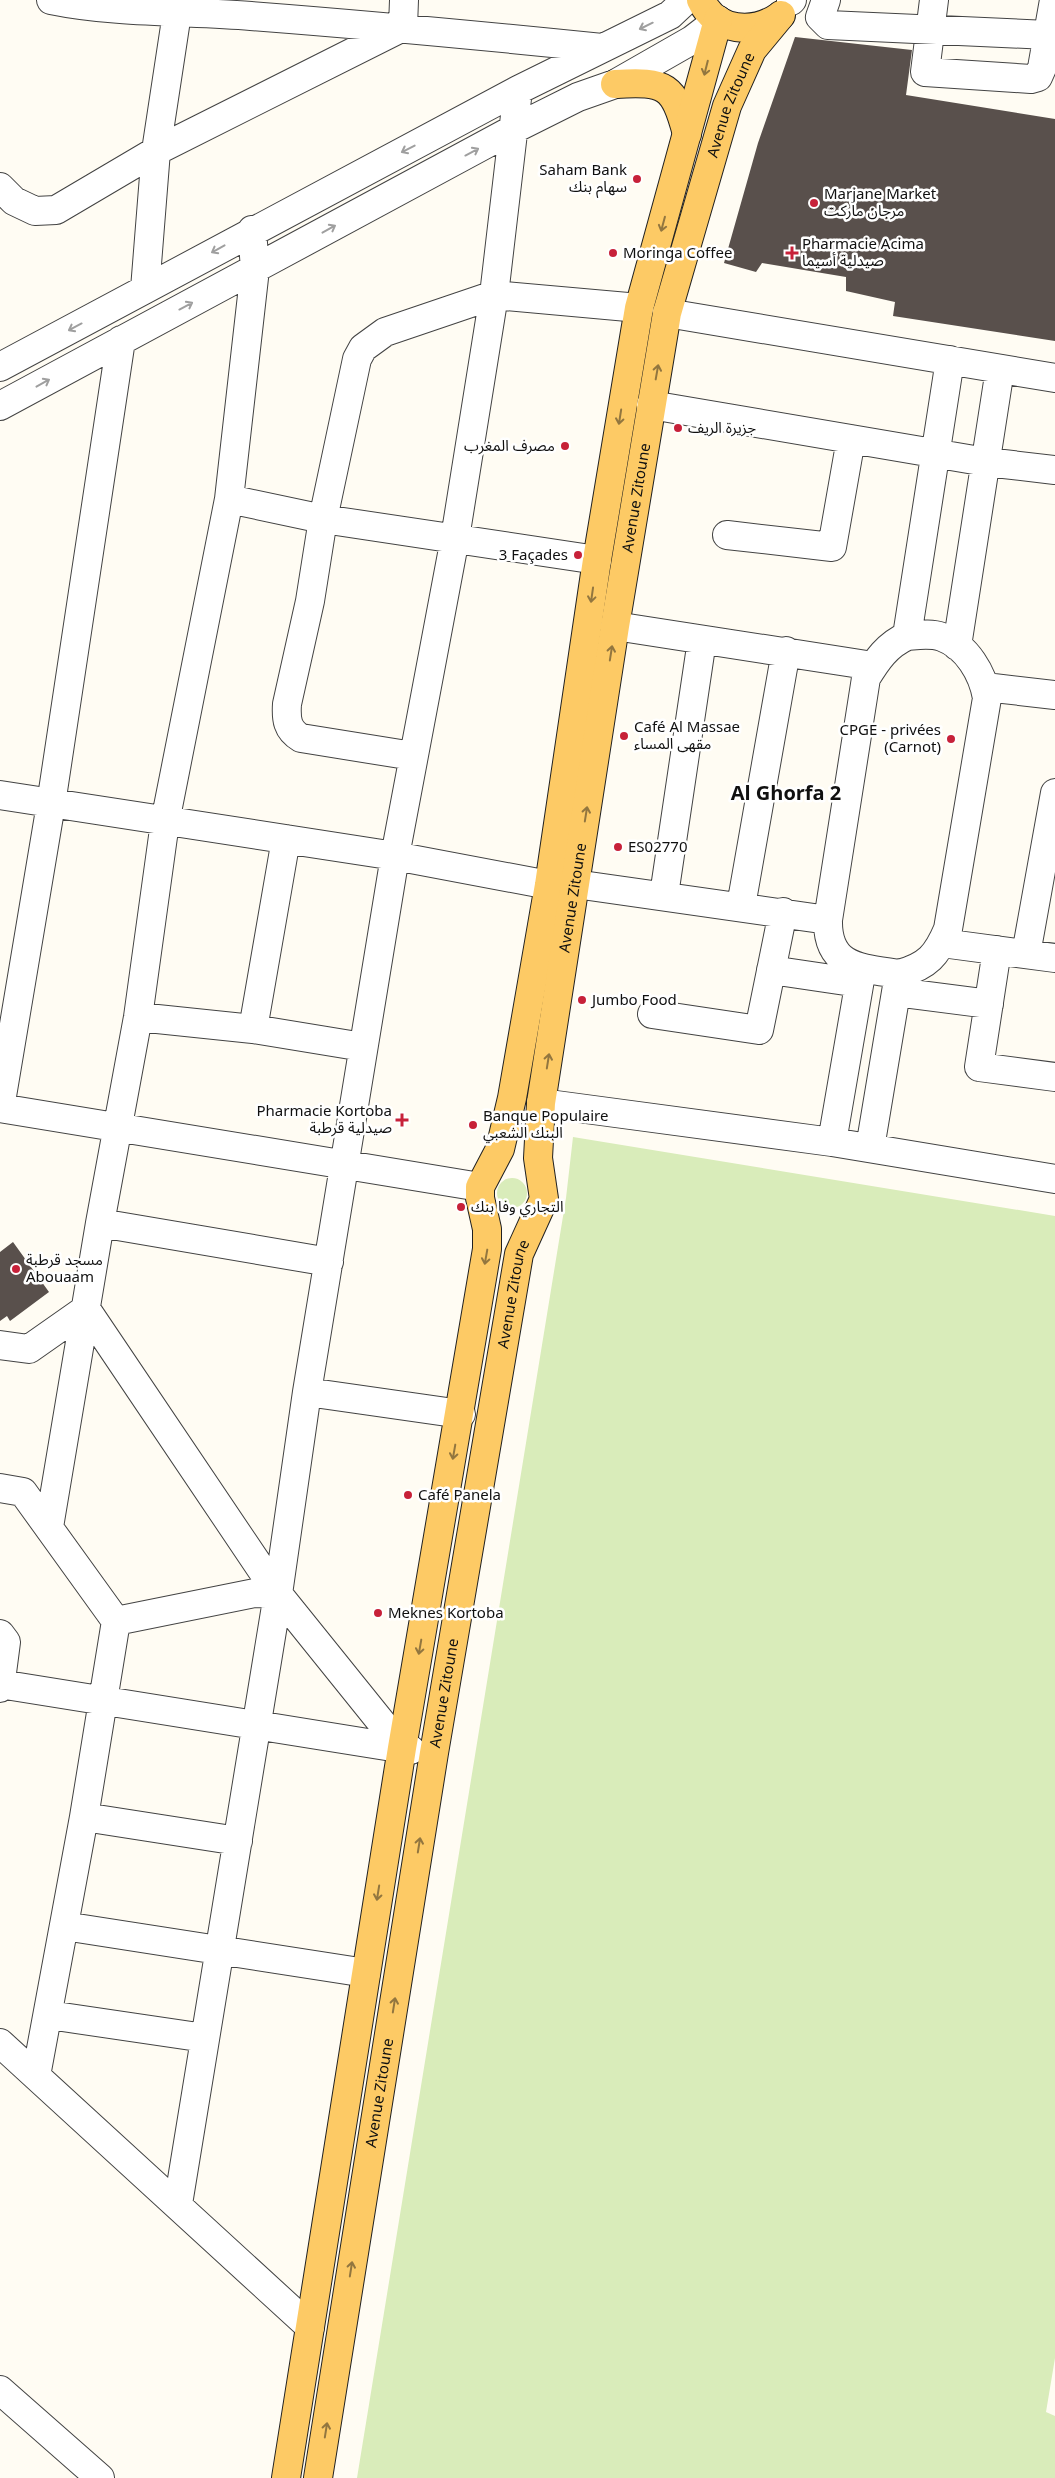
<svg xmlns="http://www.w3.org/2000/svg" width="1055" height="2478" font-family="Georgia,'Noto Sans Arabic',serif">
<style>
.green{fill:#d9ecba}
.building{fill:#59504c}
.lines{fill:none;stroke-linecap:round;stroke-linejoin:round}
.minor-casing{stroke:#434343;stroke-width:30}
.major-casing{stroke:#212121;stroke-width:30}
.minor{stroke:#fff;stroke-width:28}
.major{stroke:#fdca65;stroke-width:28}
.oneway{stroke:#9f9f9f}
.oneway2{stroke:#92763f}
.poi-dot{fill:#c72139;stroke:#fff;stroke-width:2}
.labels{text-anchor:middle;stroke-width:5;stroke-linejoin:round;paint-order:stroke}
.street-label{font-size:15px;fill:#101010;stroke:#fff}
.poi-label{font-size:15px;fill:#101010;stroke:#fff;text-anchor:start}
.district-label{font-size:20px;font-weight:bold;fill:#101010;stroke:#fff}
</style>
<rect width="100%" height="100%" fill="#fffcf3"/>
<!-- green -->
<path class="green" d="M573 1137 1055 1216V2358L1046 2412 1055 2416V2478H357L566 1198Z
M497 1193a15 15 0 1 1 30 0a15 15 0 1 1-30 0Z"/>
<!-- building -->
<path class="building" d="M795 37 912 50 906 95 1055 119V341L893 316 895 302 846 291V277L762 263 756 272 724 263 758 143Z
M13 1242 49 1292 10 1321 7 1316 0 1321V1252Z"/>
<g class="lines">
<!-- minor casing -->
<g class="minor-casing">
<path id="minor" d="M51 0C114 13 186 11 251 16 368 25 485 36 602 48
M826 0 820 17 828 25 1048 35
M934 0 925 72 1031 79 1038 77 1042 68 1054 0
M791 1 792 0
M0 187 14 201 35 211 56 210 156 151 403 27 404 0
M145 289 156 151 179 0
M667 313 1055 378
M0 367 518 90 670 15 686 0
M651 405 986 462 1055 470
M0 406 512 130 578 97 615 84 692 40 718 20
M229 499 323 519 597 560
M727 535 832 547 851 439
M615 626 873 666
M957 646 1000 369
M985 687 1055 695
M413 756 301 738C287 730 286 719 287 704L310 601 323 519 357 359 363 348 385 332 494 295 639 308
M0 795 395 856 549 885
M575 884 828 920
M664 895 702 640
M741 906 786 651
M942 943 1055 958
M997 950 979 1067 1055 1077
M1026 954 1055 793
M771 970 859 983
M899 974C928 966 937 955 948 929L987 698C983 674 967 646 942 637 931 633 919 635 907 636
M896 992 989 1004
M652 1014 759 1030 783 912
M138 1017 253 1029 363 1047
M253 1029 286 839
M541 1103 832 1142 1055 1179
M0 1108 51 804 121 340
M0 1108 480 1187
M832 1142 862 968
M870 1148 899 974C861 968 827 968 828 920L866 678C877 660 887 645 907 636L950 360
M100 1223 329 1262
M86 1309 278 1594 402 1748
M0 1345 29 1349 86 1309
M307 1392 461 1414
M0 1488 23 1492 116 1621 84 1817 36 2076
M49 1527 100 1223 138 1017 165 822 229 499 255 269 252 230
M116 1621 255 1593 278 1594
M0 1634 6 1642 0 1688
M0 1684 411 1750
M84 1817 238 1841
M64 1926 366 1973
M49 2015 205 2038
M0 2043 310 2327
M178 2204 278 1594 307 1392 395 856 455 538 494 295 518 90
M0 2390 100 2478"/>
</g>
<!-- major casing -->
<g class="major-casing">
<g id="major">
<path d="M701 0C716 33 754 34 780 16"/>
<path d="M615 84C666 81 674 85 687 134"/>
<path d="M286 2478 402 1748 487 1249V1229L480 1198V1187L500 1149 512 1098 549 885 597 560 639 308 718 20"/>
<path id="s1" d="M318 2478 434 1753 519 1254 544 1199 538 1158 541 1103 615 626 667 313 727 106 752 50 781 15"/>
</g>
</g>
<!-- minor -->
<use href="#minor" class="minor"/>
<!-- major -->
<use href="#major" class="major"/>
</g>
<!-- one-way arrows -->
<defs><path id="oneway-shaft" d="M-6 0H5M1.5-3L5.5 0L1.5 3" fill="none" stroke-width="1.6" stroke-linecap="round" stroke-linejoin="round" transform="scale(1.25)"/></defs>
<g class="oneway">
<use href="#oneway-shaft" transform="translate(646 26) rotate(154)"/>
<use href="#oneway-shaft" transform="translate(408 149) rotate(153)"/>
<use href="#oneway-shaft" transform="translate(472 152) rotate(-28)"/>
<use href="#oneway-shaft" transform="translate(329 229) rotate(-29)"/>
<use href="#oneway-shaft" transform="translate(218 249) rotate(151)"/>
<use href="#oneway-shaft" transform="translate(186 306) rotate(-28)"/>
<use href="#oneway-shaft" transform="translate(75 327) rotate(152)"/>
<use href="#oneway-shaft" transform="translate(43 383) rotate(-29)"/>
</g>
<g class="oneway2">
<use href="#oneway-shaft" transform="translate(706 68) rotate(104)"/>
<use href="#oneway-shaft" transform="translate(663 224) rotate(105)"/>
<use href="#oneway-shaft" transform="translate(657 372) rotate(-80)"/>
<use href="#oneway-shaft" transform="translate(620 417) rotate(99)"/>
<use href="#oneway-shaft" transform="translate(592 595) rotate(98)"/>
<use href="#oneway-shaft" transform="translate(611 653) rotate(-81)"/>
<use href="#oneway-shaft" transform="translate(586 814) rotate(-81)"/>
<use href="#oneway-shaft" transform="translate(548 1061) rotate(-81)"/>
<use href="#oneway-shaft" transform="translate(486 1257) rotate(100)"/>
<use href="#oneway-shaft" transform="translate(454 1452) rotate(100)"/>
<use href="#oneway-shaft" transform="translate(420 1647) rotate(100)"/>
<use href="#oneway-shaft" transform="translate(419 1845) rotate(-81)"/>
<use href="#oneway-shaft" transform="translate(378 1893) rotate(99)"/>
<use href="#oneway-shaft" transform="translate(394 2005) rotate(-81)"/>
<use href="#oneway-shaft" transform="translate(351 2269) rotate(-81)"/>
<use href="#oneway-shaft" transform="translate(326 2430) rotate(-81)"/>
</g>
<!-- markers -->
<g class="poi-dot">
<circle cx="637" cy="179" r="5"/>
<circle cx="814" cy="203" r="5"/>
<circle cx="613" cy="253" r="5"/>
<path d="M789.5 245.5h5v5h5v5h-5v5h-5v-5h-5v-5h5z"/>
<circle cx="678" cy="428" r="5"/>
<circle cx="565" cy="446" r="5"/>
<circle cx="578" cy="555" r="5"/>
<circle cx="624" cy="736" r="5"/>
<circle cx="951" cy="739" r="5"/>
<circle cx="618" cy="847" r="5"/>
<circle cx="582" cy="1000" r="5"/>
<path d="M399.5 1112.5h5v5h5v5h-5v5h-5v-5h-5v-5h5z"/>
<circle cx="473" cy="1125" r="5"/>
<circle cx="461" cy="1207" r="5"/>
<circle cx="16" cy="1269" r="5"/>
<circle cx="408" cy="1495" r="5"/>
<circle cx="378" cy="1613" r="5"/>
</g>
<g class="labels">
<!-- street labels -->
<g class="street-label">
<text dy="5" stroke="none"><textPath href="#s1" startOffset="2415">Avenue Zitoune</textPath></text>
<text dy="5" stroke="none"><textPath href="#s1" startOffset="2010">Avenue Zitoune</textPath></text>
<text dy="5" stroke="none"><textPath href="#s1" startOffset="1605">Avenue Zitoune</textPath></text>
<text dy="5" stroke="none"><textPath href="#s1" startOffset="1200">Avenue Zitoune</textPath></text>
<text dy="5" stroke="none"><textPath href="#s1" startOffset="795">Avenue Zitoune</textPath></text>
<text dy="5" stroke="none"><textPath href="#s1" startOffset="390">Avenue Zitoune</textPath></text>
</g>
<!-- poi labels -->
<g class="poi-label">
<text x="627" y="175" text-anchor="end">Saham Bank<tspan x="627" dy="17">سهام بنك</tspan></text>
<text x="824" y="199">Marjane Market<tspan x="824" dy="17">مرجان ماركت</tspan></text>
<text x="802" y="249">Pharmacie Acima<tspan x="802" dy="17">صيدلية أسيما</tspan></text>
<text x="623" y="258">Moringa Coffee</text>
<text x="688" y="433">جزيرة الريف</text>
<text x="555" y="451" text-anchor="end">مصرف المغرب</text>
<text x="568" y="560" text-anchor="end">3 Façades</text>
<text x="634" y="732">Café Al Massae<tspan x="634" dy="17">مقهى المساء</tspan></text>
<text x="941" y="735" text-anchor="end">CPGE - privées<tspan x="941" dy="17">(Carnot)</tspan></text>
<text x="628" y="852">ES02770</text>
<text x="592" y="1005">Jumbo Food</text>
<text x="392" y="1116" text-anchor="end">Pharmacie Kortoba<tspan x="392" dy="17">صيدلية قرطبة</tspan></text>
<text x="483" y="1121">Banque Populaire<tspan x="483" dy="17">البنك الشعبي</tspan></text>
<text x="471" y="1212">التجاري وفا بنك</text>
<text x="26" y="1265">مسجد قرطبة<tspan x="26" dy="17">Abouaam</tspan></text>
<text x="418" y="1500">Café Panela</text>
<text x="388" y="1618">Meknes Kortoba</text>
</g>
<!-- district labels -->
<g class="district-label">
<text x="786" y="800">Al Ghorfa 2</text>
</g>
</g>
</svg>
